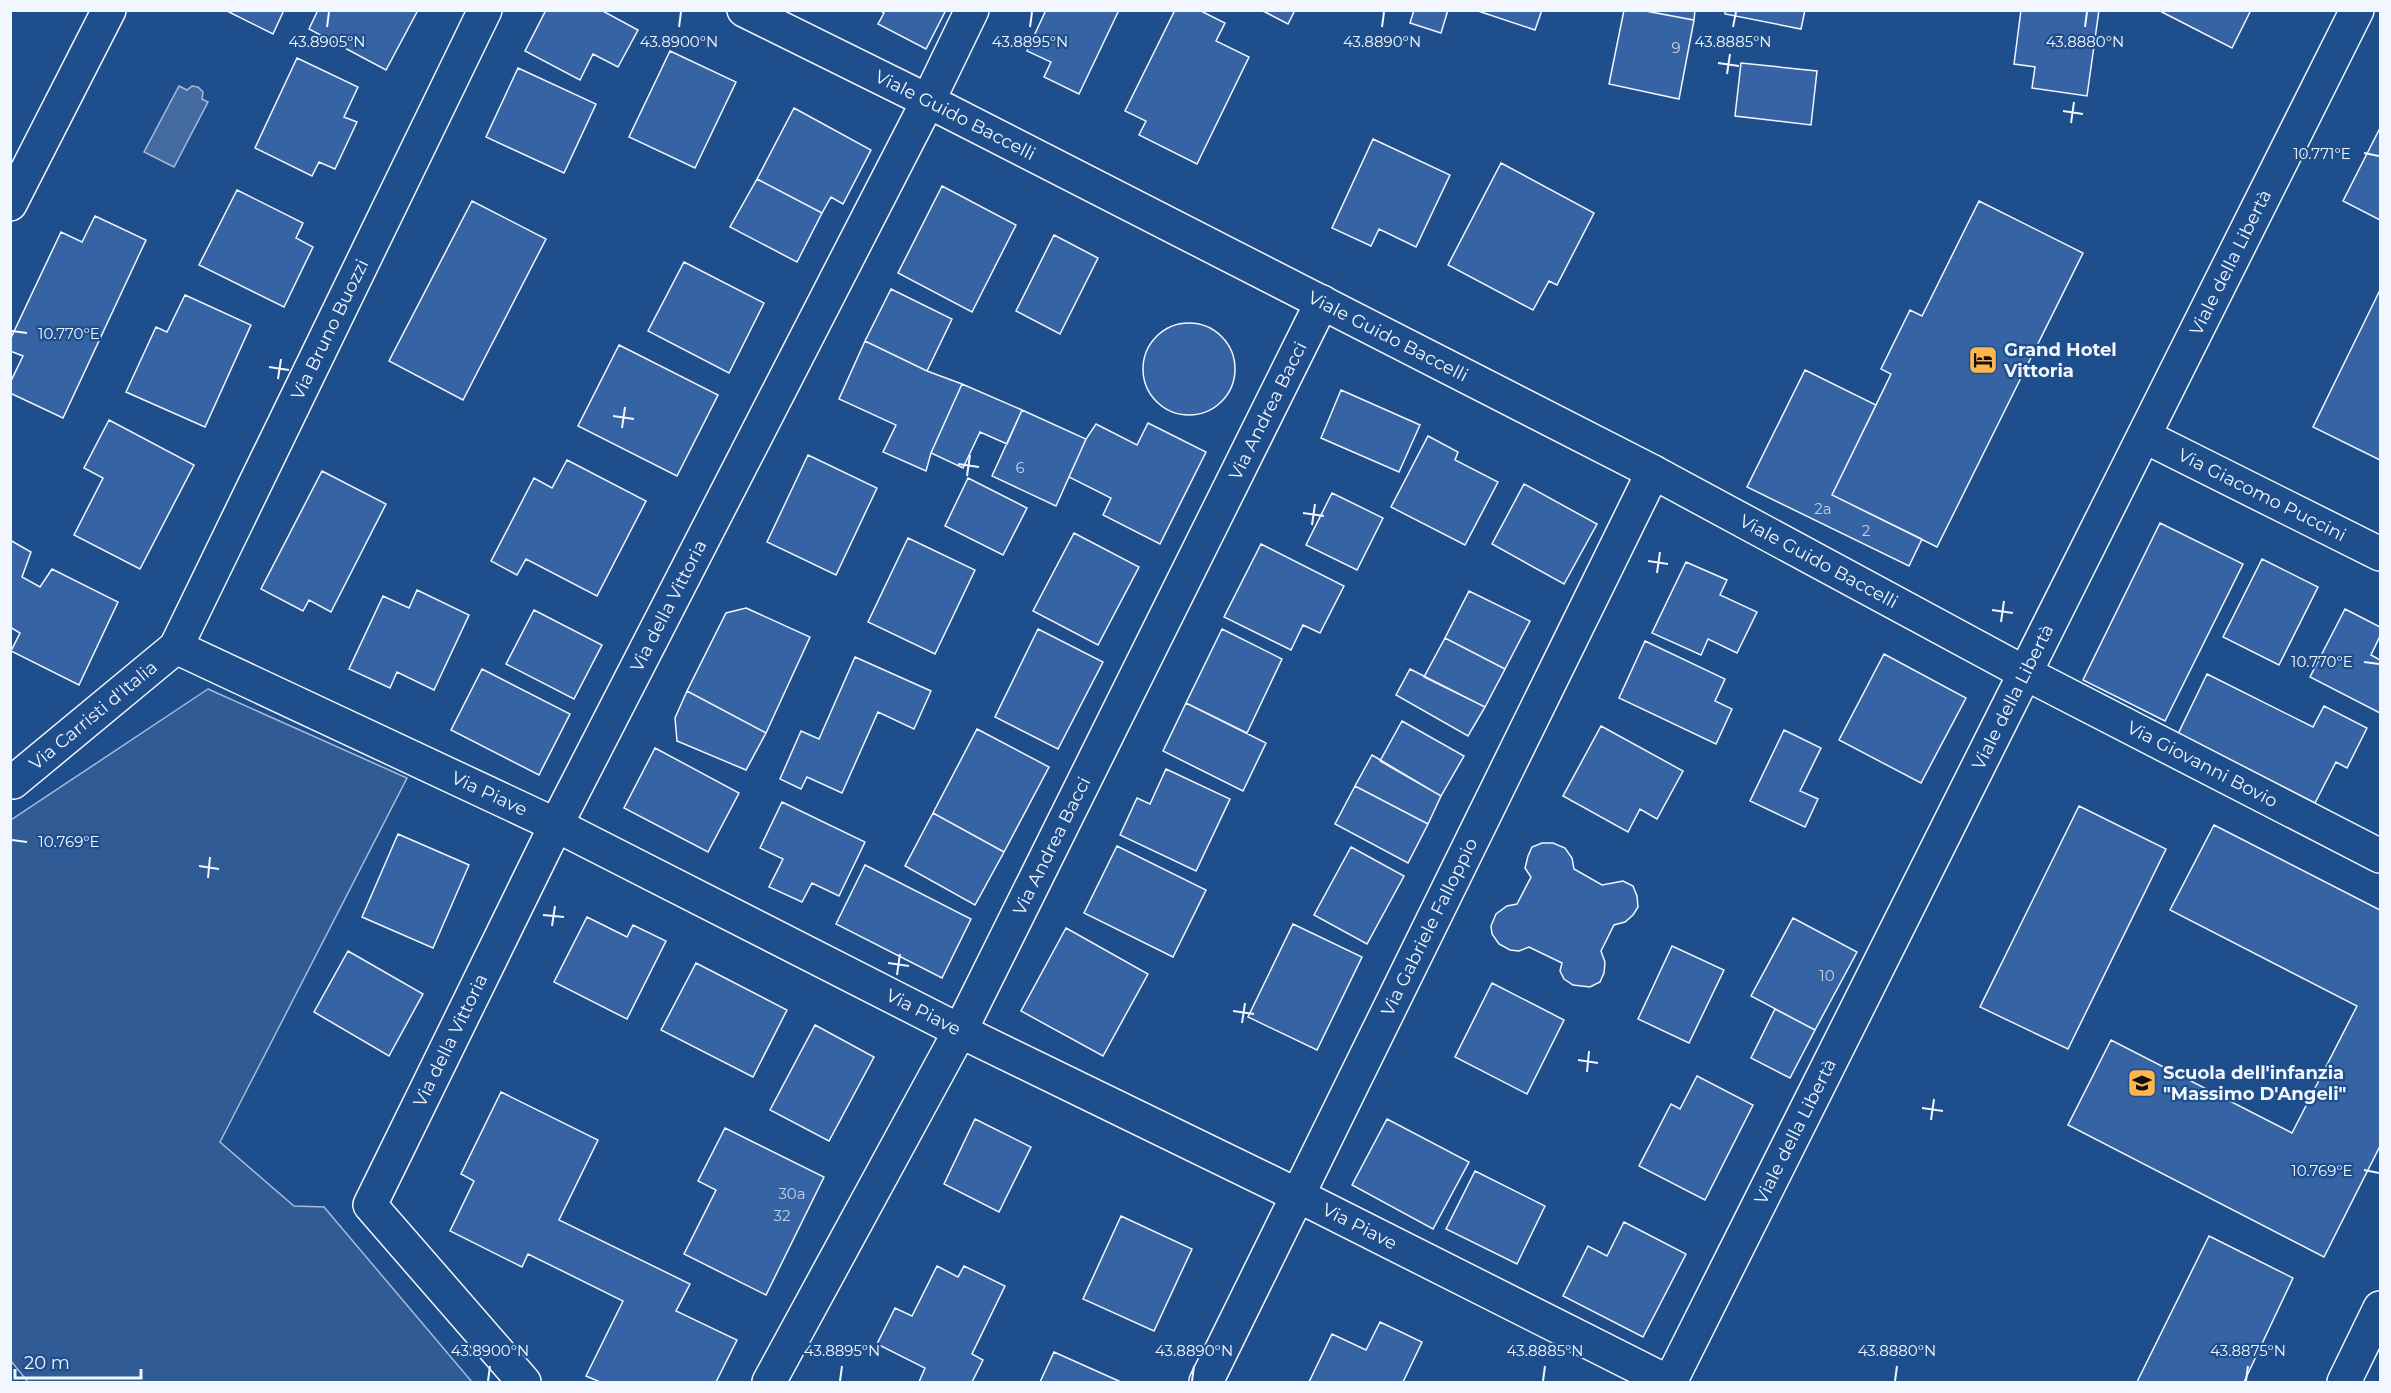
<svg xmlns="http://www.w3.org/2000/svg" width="2391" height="1393" font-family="Montserrat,sans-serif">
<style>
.built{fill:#305b95;stroke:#a8bbd7;stroke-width:1.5}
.water{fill:#446ba0;stroke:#a8bbd7;stroke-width:1.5}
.building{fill:#3563a3;stroke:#f2f6ff;stroke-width:1.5}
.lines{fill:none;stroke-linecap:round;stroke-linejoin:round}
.minor-casing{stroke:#f2f6ff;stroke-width:36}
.minor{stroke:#1f4e8c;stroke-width:33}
.ticks{fill:none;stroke:#f2f6ff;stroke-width:2}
.labels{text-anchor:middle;stroke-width:4.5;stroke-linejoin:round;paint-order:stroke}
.number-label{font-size:15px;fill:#c3d1e8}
.street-label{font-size:18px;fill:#f2f6ff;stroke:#1f4e8c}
.poi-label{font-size:18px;font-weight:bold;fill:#f2f6ff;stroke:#1f4e8c;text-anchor:start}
.ticks-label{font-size:15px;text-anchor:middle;fill:#f2f6ff;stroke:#1f4e8c;stroke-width:4.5;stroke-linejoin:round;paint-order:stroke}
</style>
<rect width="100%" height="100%" fill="#1f4e8c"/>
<!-- built -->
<path class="built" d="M208 689 407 778 220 1142 294 1206 324 1207 472 1382H28L11 1361V820Z"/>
<!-- water -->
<path class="water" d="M179 86 187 90 192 86 198 87 203 92 202 99 208 102 174 167 144 152Z"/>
<!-- building -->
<path class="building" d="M225 10H284L273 34Z
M318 10H418L386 70 309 29Z
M546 10H601L638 30 618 67 593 54 580 80 525 51Z
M879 10H946L926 49 878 24 884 13Z
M1046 10H1119L1079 94 1044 77 1051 62 1027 51Z
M1175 10H1199L1225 23 1216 41 1249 57 1197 164 1139 135 1146 121 1125 111Z
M1261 10H1295L1288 24Z
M1414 10H1448L1441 33 1410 23Z
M1475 10H1542L1535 30Z
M1624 10H1640L1694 20 1679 99 1609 84Z
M1640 10H1695L1694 20Z
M1725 10H1805L1801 29 1725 14Z
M2021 10H2099L2087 96 2032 88 2035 67 2014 64Z
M2158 10H2251L2232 48Z
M670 51 736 82 695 168 629 137Z
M297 58 358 87 344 117 357 122 335 169 319 162 312 176 255 148Z
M1741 63 1817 71 1811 125 1735 116Z
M518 68 596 104 564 173 486 137Z
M794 108 871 150 843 204 831 197 822 213 757 179Z
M2380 128V220L2343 201Z
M1373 139 1450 175 1416 247 1379 229 1371 246 1332 228Z
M1501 163 1594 213 1557 285 1549 281 1533 310 1448 265Z
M757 179 822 213 797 262 730 227Z
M942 186 1016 225 972 312 898 273Z
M237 190 303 223 296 238 313 247 284 307 199 265Z
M472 201 546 239 463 400 389 361Z
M1979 201 2083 253 1937 547 1832 495 1891 374 1881 369 1910 310 1922 316Z
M95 216 146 240 63 418 10 393V383L23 356 10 351V340L61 232 82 242Z
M1054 235 1098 258 1060 334 1016 311Z
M684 262 764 303 729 373 648 331Z
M891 289 952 319 927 371 865 341Z
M2380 290V460L2313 427Z
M185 295 251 325 205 427 126 392 156 327 167 332Z
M1143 369a46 46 0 1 1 92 0a46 46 0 1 1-92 0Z
M865 341 927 371 962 384 931 453 926 471 883 452 896 425 839 399Z
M619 345 718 395 677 476 578 426Z
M1805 370 1876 405 1832 495 1922 539 1909 566 1747 487Z
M962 384 1022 410 1007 444 980 432 963 468 931 453Z
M1341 390 1420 425 1399 472 1321 438Z
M1022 410 1086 439 1056 506 992 476Z
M109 420 194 465 140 569 74 535 103 478 84 468Z
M1148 423 1206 452 1160 544 1103 515 1111 498 1069 477 1086 439 1096 424 1137 445Z
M1428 436 1458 452 1455 460 1498 482 1465 545 1391 507Z
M808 455 877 488 836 575 767 542Z
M567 460 646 501 597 596 526 559 517 575 491 561 534 478 552 488Z
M322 471 386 504 331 612 309 600 303 611 261 589Z
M968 478 1027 508 1003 555 945 526Z
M1524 484 1597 524 1564 584 1492 544Z
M1332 493 1383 518 1357 570 1306 545Z
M2160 523 2243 564 2165 721 2083 680Z
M1074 533 1139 567 1098 645 1033 611Z
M908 538 975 570 935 654 868 622Z
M10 540 31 552 22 577 40 587 52 569 118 602 79 685 11 651 20 633 10 627Z
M1261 544 1344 586 1320 633 1303 625 1291 650 1224 617Z
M2262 559 2318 587 2279 665 2223 637Z
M1686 562 1727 580 1720 595 1757 612 1737 653 1708 639 1701 655 1652 633Z
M417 590 469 615 434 690 397 672 390 688 349 669 383 596 409 608Z
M1469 591 1530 621 1505 669 1445 638Z
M746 608 810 637 766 733 687 691 726 613Z
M2345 609 2380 627V636L2371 655 2380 660V713L2310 677Z
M534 610 602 645 574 699 506 664Z
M1038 629 1103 662 1058 749 995 717Z
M1222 629 1282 659 1247 733 1186 703Z
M1445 638 1505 669 1485 707 1424 677Z
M1645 641 1725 679 1715 701 1732 709 1716 744 1619 698Z
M1884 654 1966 698 1921 783 1839 740Z
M855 657 931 691 914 729 878 712 842 793 807 777 801 789 780 779 801 731 819 739Z
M482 669 570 714 539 775 451 730Z
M1410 669 1485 707 1468 736 1396 695Z
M2207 674 2313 727 2324 706 2367 728 2347 768 2336 762 2315 803 2178 734Z
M687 691 766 733 746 770 677 741 675 718Z
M1186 703 1266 743 1243 791 1163 751Z
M1402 721 1464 756 1441 796 1380 761Z
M1601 726 1683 771 1657 819 1640 809 1628 832 1563 796Z
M977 729 1049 767 1004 852 933 813Z
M1784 730 1821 748 1800 791 1818 799 1805 827 1750 801Z
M655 748 739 793 708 852 624 808Z
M1372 755 1441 796 1428 824 1355 786Z
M1166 769 1230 799 1196 871 1120 835 1137 798 1150 804Z
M1355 786 1428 824 1408 863 1335 824Z
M782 802 865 842 839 896 812 883 802 902 769 887 783 859 760 848Z
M2079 806 2166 849 2068 1049 1980 1007Z
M933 813 1004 852 975 905 905 866Z
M2214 825 2380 910V1146L2324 1257 2068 1125 2111 1040 2292 1133 2357 1006 2170 910Z
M398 834 469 865 433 948 362 917Z
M1542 843H1553L1565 848 1572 858 1574 869 1602 885 1623 881 1633 886 1637 896 1638 907 1633 915 1625 922 1614 925 1601 951 1605 962 1604 973 1600 982 1590 987 1573 985 1564 979 1560 971 1562 963 1529 947 1519 951 1510 950 1499 944 1492 934 1491 926 1496 914 1507 906 1517 904 1531 877 1525 868 1528 856 1532 847Z
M1117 846 1206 890 1173 957 1084 913Z
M1351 847 1404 876 1367 944 1314 915Z
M865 865 971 919 942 978 836 924Z
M587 917 627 937 633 925 666 941 627 1019 554 982Z
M1793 918 1857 952 1815 1030 1751 996Z
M1293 924 1362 957 1317 1050 1248 1017Z
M1066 928 1148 974 1103 1056 1021 1011Z
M1672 946 1724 970 1689 1043 1638 1019Z
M348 951 423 994 389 1056 314 1012Z
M696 963 787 1010 753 1077 661 1030Z
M1492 983 1564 1020 1527 1094 1455 1057Z
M1775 1009 1815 1030 1790 1078 1751 1058Z
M815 1025 874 1057 829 1141 770 1110Z
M1697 1076 1753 1105 1705 1200 1639 1166 1671 1104 1680 1109Z
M501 1092 598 1140 559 1220 690 1284 676 1311 737 1340 716 1382H600L586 1376 623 1301 528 1254 522 1267 450 1231 474 1181 461 1174Z
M975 1119 1031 1147 999 1212 944 1184Z
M1387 1119 1469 1162 1433 1229 1352 1185Z
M725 1128 824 1177 766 1295 684 1254 716 1190 698 1181Z
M1475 1171 1545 1206 1517 1264 1446 1229Z
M1121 1216 1192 1249 1154 1331 1083 1299Z
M1624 1222 1686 1254 1643 1337 1563 1296 1588 1246 1607 1256Z
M2209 1236 2293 1278 2244 1382H2137Z
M937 1266 958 1277 964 1266 1005 1286 972 1354 983 1360 972 1382H919L925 1368 877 1344 895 1308 912 1316Z
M1380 1322 1422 1342 1403 1382H1309L1332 1334 1366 1350Z
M1054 1352 1121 1382H1040Z"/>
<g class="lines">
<!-- minor casing -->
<g class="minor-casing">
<g id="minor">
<path id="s1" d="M744 10 928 101 1653 472 2025 673 2380 856"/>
<path d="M10 204 109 10"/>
<path id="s2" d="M2144 436 2380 554"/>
<path id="s3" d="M176 647 556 825 960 1031 1299 1196 1668 1382"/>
<path id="s4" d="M10 780 13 782 176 647 485 10"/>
<path id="s5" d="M524 1382 370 1205 556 825 928 101 972 10"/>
<path id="s6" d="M769 1382 960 1031 1322 302"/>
<path id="s7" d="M1206 1382 1653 472"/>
<path id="s8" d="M1670 1382 2357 10"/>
<path d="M2344 1382 2380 1308"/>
</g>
</g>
<!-- minor -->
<use href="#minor" class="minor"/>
</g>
<!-- ticks -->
<path class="ticks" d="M327 27 329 12M679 27 681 12M1030 27 1032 12M1382 27 1384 12M1733 27 1736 12M2085 27 2087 12M1718 63 1739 66M1727 74 1730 54M2063 111 2083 114M2071 123 2074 102M2364 153 2379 156M12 331 27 333M269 367 289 370M278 379 281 359M613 416 634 419M622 428 625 407M958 464 979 467M967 476 970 455M1303 513 1324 516M1312 525 1315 504M1648 561 1668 564M1657 573 1660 552M1992 610 2013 613M2001 622 2004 601M2364 662 2379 664M12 840 27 842M199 866 219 869M208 878 210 857M543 915 564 917M552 926 555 906M888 963 909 966M897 975 900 954M1233 1011 1254 1014M1242 1023 1245 1003M1578 1060 1598 1063M1587 1072 1589 1051M1922 1108 1943 1111M1931 1120 1934 1099M2364 1170 2379 1173M488 1381 490 1366M840 1381 842 1366M1192 1381 1194 1366M1543 1381 1545 1366M1895 1381 1897 1366M2246 1381 2248 1366"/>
<!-- icons -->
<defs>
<g id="hotel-square" transform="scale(1.5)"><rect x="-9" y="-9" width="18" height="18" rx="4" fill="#ffb74d" stroke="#1f4e8c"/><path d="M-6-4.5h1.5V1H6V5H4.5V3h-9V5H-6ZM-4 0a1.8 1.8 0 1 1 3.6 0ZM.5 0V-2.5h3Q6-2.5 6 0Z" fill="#111"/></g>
<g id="school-square" transform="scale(1.5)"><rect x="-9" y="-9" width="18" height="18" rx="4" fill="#ffb74d" stroke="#1f4e8c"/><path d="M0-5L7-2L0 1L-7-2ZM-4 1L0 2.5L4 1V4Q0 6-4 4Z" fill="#111"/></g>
</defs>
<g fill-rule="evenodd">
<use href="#hotel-square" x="1983" y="360"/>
<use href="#school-square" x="2142" y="1083"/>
</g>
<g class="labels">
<!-- number labels -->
<g class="number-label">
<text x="1676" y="53">9</text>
<text x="1020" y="473">6</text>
<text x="1823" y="514">2a</text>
<text x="1866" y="536">2</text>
<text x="1827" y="981">10</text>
<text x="792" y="1199">30a</text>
<text x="782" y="1221">32</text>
</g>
<!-- street labels -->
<g class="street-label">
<text dy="6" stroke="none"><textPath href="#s1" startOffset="236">Viale Guido Baccelli</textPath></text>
<text dy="6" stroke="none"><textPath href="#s8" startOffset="1252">Viale della Libertà</textPath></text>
<text dy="6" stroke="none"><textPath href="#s4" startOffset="568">Via Bruno Buozzi</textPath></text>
<text dy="6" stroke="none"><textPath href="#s1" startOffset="722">Viale Guido Baccelli</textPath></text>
<text dy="6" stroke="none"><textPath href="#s6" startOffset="1092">Via Andrea Bacci</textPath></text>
<text dy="6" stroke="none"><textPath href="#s2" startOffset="132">Via Giacomo Puccini</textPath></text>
<text dy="6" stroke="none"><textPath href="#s1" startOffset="1208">Viale Guido Baccelli</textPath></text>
<text dy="6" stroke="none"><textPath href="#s5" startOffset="904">Via della Vittoria</textPath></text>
<text dy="6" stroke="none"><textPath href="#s8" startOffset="766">Viale della Libertà</textPath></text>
<text dy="6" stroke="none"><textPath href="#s4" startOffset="108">Via Carristi d'Italia</textPath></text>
<text dy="6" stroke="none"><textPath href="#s1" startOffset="1642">Via Giovanni Bovio</textPath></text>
<text dy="6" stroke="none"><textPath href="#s3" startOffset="346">Via Piave</textPath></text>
<text dy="6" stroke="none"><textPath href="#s6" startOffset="606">Via Andrea Bacci</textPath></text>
<text dy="6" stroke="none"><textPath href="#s7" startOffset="507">Via Gabriele Falloppio</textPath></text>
<text dy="6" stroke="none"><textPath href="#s3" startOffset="832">Via Piave</textPath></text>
<text dy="6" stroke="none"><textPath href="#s5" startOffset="418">Via della Vittoria</textPath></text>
<text dy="6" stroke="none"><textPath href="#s8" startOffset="280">Viale della Libertà</textPath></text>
<text dy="6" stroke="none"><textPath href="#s3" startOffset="1318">Via Piave</textPath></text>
</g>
<!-- poi labels -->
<g class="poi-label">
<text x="2004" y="356">Grand Hotel<tspan x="2004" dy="21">Vittoria</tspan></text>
<text x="2163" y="1079">Scuola dell'infanzia<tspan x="2163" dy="21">"Massimo D'Angeli"</tspan></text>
</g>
</g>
<g class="ticks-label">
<text x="327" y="47">43.8905°N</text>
<text x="679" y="47">43.8900°N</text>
<text x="1030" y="47">43.8895°N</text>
<text x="1382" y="47">43.8890°N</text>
<text x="1733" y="47">43.8885°N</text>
<text x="2085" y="47">43.8880°N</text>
<text x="2322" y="159">10.771°E</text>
<text x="69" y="339">10.770°E</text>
<text x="2322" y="667">10.770°E</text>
<text x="69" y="847">10.769°E</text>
<text x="2322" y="1176">10.769°E</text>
<text x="490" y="1356">43.8900°N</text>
<text x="842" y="1356">43.8895°N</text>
<text x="1194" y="1356">43.8890°N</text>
<text x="1545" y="1356">43.8885°N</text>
<text x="1897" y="1356">43.8880°N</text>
<text x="2248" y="1356">43.8875°N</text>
</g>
<!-- border -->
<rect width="2391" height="1393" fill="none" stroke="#f2f6ff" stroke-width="24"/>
<!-- scale -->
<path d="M15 1369v9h126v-9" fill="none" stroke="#f2f6ff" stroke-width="3"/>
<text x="24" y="1369" font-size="18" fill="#f2f6ff" stroke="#1f4e8c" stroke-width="4.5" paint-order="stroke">20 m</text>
</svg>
